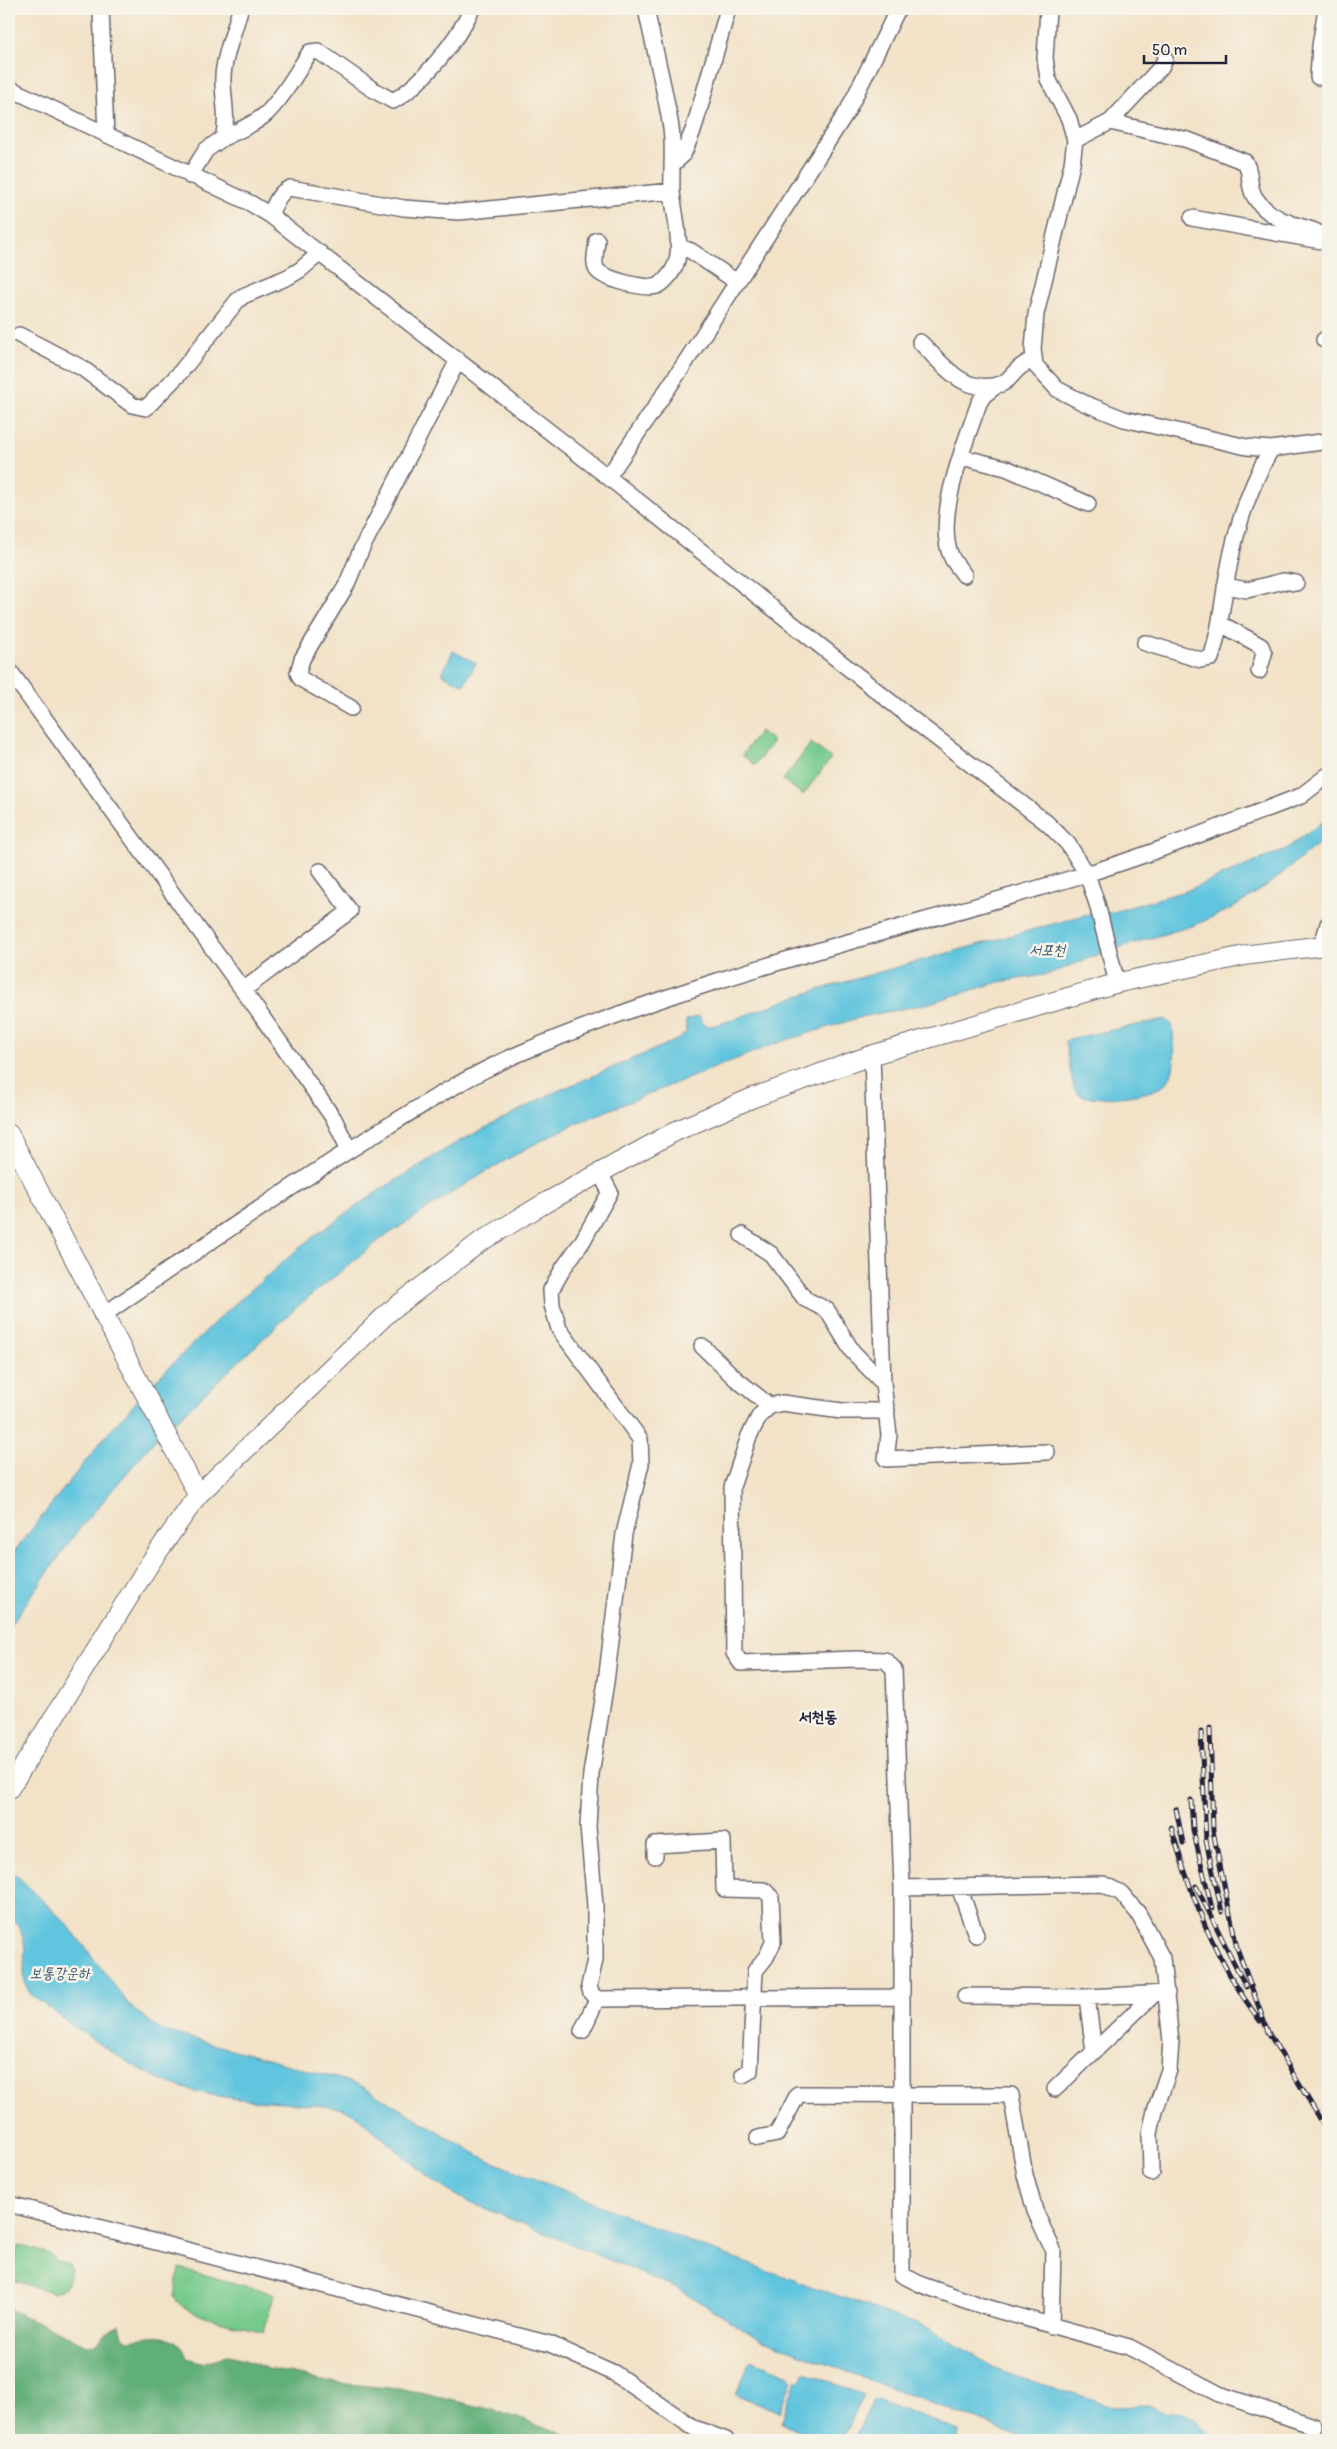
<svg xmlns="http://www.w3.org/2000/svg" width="1337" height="2449" font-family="Pangolin,'Poor Story',sans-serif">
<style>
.green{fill:#77ca8d;stroke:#4c7664}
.forest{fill:#61ae78;stroke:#42685a}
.water{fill:#61c5de;stroke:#42748c}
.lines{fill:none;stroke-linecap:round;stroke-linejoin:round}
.minor-casing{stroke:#6b656c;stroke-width:18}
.major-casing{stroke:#6b656c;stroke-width:21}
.minor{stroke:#fff;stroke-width:15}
.major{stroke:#fff;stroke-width:19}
.rail-casing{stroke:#22223b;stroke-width:5}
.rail{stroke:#f7f3e8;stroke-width:3;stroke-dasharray:9;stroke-linecap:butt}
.labels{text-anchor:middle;stroke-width:5;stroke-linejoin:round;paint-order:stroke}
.water-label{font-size:15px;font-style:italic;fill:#35536c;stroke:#f7f3e8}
.quarter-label{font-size:16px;font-weight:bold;fill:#22223b;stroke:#f7f3e8}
</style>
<rect width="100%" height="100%" fill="#f7f3e8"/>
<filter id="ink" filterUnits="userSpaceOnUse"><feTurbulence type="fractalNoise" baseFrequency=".02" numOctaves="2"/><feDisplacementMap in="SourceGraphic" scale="10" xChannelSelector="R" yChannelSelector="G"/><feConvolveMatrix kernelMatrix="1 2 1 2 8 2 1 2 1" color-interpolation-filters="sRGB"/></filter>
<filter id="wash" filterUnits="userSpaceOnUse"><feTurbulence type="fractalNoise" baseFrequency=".0096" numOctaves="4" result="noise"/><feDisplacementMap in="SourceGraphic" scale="20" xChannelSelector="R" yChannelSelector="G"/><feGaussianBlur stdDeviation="1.12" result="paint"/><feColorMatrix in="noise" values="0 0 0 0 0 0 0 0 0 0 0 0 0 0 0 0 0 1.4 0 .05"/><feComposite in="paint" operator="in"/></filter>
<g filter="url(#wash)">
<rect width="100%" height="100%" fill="#f2e2c7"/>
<!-- green -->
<path class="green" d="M760 731 773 741 755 765 742 755Z
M811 743 831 758 803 795 783 780Z
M18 2245 49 2254 55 2260 69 2264 71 2269 66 2287 54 2293 9 2279V2251L16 2253Z
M179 2268 274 2294 264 2332C244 2326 180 2317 174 2296Z"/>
<!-- forest -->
<path class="forest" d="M9 2309 87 2345 95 2344 105 2333 120 2325 123 2336 128 2340C152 2337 178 2329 187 2358L200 2362 216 2360 225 2355 248 2361 268 2369 338 2383 408 2390 494 2410 562 2434 573 2440H9Z"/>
<!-- water -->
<path class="water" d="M453 651 476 663 464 685 442 674Z
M1328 818V836L1273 881 1235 907 1195 925 1104 952 1050 974 999 982 926 1004 861 1017 774 1044 579 1122 523 1150 461 1187 381 1239 298 1306 154 1441 76 1533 9 1627V1558L107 1434 159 1377 221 1316 305 1243 372 1195 456 1143 553 1093 679 1039 686 1032V1020L699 1016C702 1021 703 1025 709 1026 716 1027 783 1001 795 997 892 967 991 942 1088 914L1113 912 1188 890 1286 849Z
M1166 1019 1172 1025C1174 1042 1178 1066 1168 1081 1158 1097 1100 1100 1083 1096 1080 1095 1077 1091 1074 1089L1065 1042 1069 1039Z
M9 1868 67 1924 131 2007 161 2030 358 2084 482 2157 506 2167 707 2249 931 2329 993 2367 1011 2374 1110 2406 1149 2405 1165 2411 1182 2413 1195 2418 1207 2433 1219 2440H1030L763 2340C732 2325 708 2305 677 2288L460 2198 433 2181 356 2115 347 2110C301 2099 253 2104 207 2094 141 2081 86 2034 32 1996 12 1971 40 1946 9 1915Z
M751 2360 789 2375 792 2380 780 2412 736 2394Z
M805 2372 864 2395 842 2440H824L781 2423 796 2380H801Z
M874 2399 959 2431 958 2440H853Z"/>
</g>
<g filter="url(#ink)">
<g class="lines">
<!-- minor casing -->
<g class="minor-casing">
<path id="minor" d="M101 9 106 135
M1048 9 1045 58 1048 79 1069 119 1075 140 1072 164 1036 314 1033 349 1035 365 1057 389 1084 403 1124 419 1247 447 1271 449 1328 441
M1318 77 1320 46 1326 9
M9 88 250 203 270 215 608 477 921 726 1047 823 1068 844 1087 874 1097 904 1117 983
M1110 122 1188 140 1245 162C1252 172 1247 187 1256 199 1264 210 1277 219 1290 223 1304 228 1317 229 1328 240
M223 138C238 131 255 124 267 113 284 96 297 72 310 52L318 51 372 89 393 101C423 84 457 40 472 9
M1075 140 1110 122 1161 67 1165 59
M674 163 683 155 694 128 728 9
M190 176 206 150 223 138C229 117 222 97 223 76 224 54 235 31 240 9
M270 215C275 204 279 192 290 188L404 208 459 212 672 191
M1192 218 1327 242
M597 240C597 248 592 263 597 270 603 279 647 290 657 286 663 284 670 275 673 270 685 251 674 214 672 192 671 170 674 149 671 128 665 88 654 48 646 9
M680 247 691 251 737 282
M19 335 82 368 132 405 146 408 179 374 237 301 243 296 288 277 300 270 320 253
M1324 340 1328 341
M920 342C943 364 963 396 1001 384 1008 382 1013 373 1018 369 1022 365 1029 362 1034 358
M961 457 1006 468 1088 504
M608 477 683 366 848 110 898 9
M964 575C960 569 954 563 951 556 934 517 966 441 979 403L984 395 997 385
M1225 586 1247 590 1283 581 1296 583
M1221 624 1261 646 1264 654 1259 671
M1145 643 1201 660 1211 658C1221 629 1222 601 1228 572 1236 527 1249 488 1271 449
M9 670 243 990 334 1119 349 1150
M351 708 301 679 298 673 302 659 346 586 361 550 458 360
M1322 945 1328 924
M243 990 350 911 320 871
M872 1055 883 1383 889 1435 886 1459 1047 1452
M600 1173 610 1192 582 1242 564 1267 551 1290 552 1305 559 1329 640 1439 641 1464 624 1534 606 1682 591 1774 588 1827 595 1905V1960L589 1986 591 1993 597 1999 902 1997
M742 1235 771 1254 805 1299 827 1310 852 1351 883 1383
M102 1316C191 1254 280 1193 372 1136 419 1107 466 1077 516 1055 698 976 894 932 1083 875 1156 853 1229 823 1301 796L1328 775
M702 1346 736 1379 770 1406
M887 1411H842L782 1403 770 1406 760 1415 749 1436 732 1487 734 1653 741 1663 856 1659 885 1660 894 1669 902 1888V2275L922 2285 982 2306 1129 2347 1219 2394 1314 2426
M655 1856V1845L723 1841 724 1889 764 1890 771 1897 773 1943 766 1957 755 1971 750 2071 743 2075
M959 1887 976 1935
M902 1888 1103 1884 1121 1893 1138 1913 1162 1958 1171 2041 1169 2070 1155 2111 1150 2133 1151 2173
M965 1996 1087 1997 1167 1993
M1087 1997 1094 2052
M582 2031 597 1999
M1055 2089 1154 1994
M758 2138 777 2134 798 2094 1011 2095 1025 2175 1035 2211 1053 2250 1051 2326
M9 2204 550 2344 614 2373 694 2428 726 2440"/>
</g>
<!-- major casing -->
<g class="major-casing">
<path id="major" d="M9 1134 198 1495
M9 1789 150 1563 198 1495 389 1312 480 1242 545 1203 676 1131 752 1098 872 1055 1117 983 1247 955 1328 945"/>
</g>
<!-- minor -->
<use href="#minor" class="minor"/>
<!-- major -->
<use href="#major" class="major"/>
<!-- rail casing -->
<g class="rail-casing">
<path id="rail" d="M1210 1728 1213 1831 1237 1948 1268 2032 1328 2132
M1201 1732 1206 1841 1222 1912
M1191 1800 1193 1830 1212 1908
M1176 1809 1183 1843
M1171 1827C1193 1901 1214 1959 1260 2021
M1196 1886 1246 1987"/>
</g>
<!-- rail -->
<use href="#rail" class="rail"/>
</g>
</g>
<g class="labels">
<!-- water labels -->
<g class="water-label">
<text x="1047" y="955">서포천</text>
<text x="60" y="1978">보통강운하</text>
</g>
<!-- quarter labels -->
<g class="quarter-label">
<text x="818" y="1722">서천동</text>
</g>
</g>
<!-- margin -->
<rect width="1337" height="2449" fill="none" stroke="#f7f3e8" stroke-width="30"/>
<!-- scale -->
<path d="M1144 55v8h82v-8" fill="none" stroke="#22223b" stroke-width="2.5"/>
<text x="1152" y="55" font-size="15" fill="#22223b" stroke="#f7f3e8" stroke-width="4" paint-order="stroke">50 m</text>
</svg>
